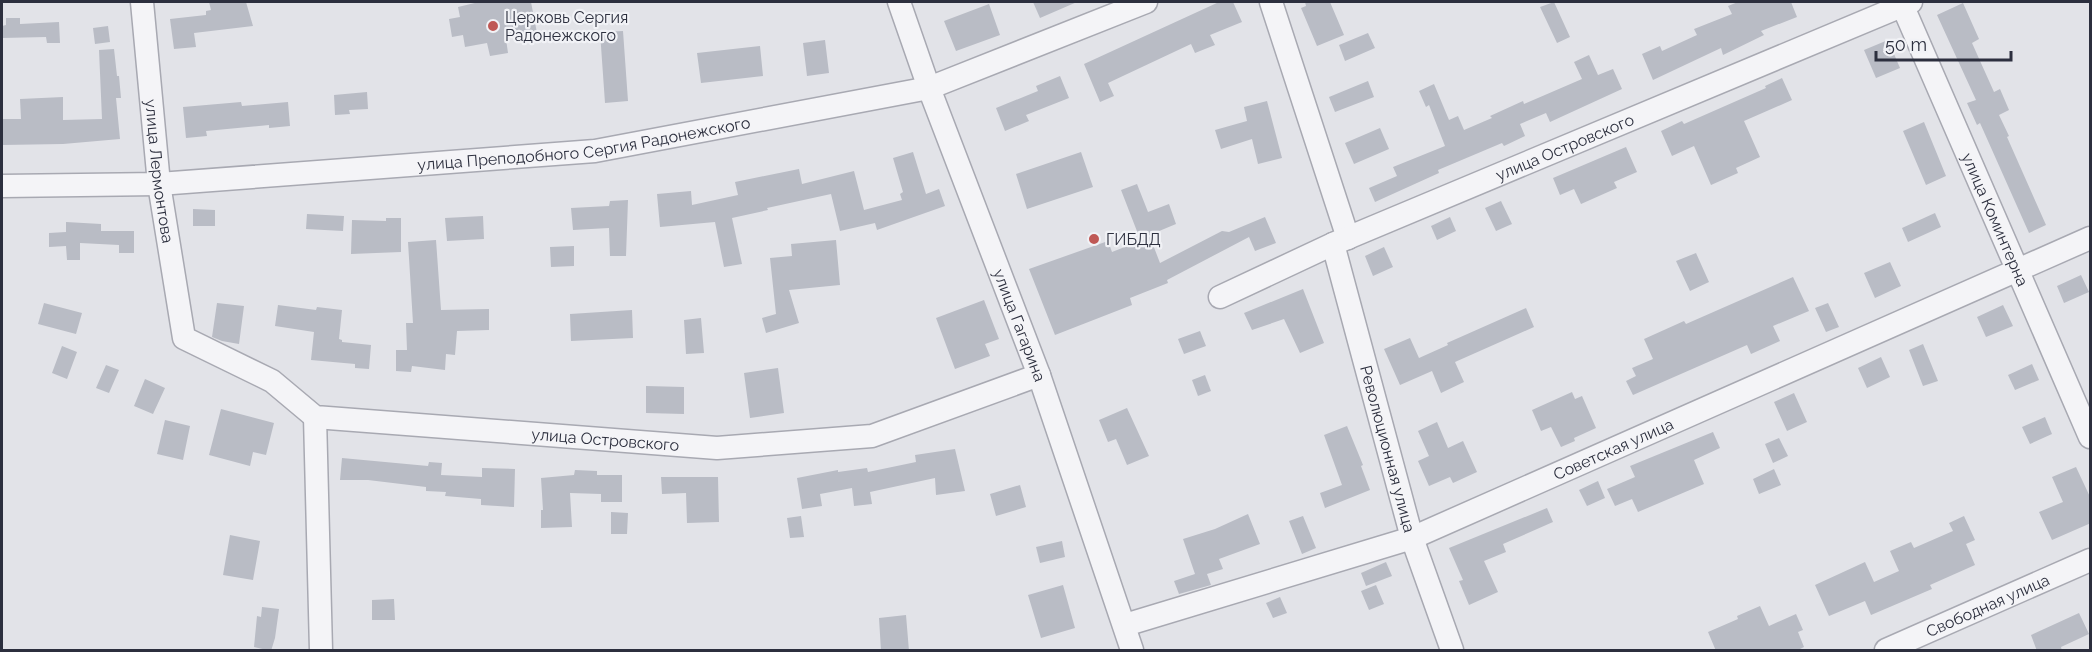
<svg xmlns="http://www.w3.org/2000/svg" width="2092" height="652" font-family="Raleway,sans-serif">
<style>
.building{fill:#b9bcc5}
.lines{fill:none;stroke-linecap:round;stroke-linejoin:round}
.minor-casing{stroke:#a8a9b2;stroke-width:25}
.minor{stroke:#f4f4f7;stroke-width:22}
.poi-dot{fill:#bf5855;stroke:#f1f2f6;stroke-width:2}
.labels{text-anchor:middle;stroke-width:4.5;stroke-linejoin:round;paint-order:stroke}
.poi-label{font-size:16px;fill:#2c2f3e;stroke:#f1f2f6;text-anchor:start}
.street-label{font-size:16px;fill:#2c2f3e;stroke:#f1f2f6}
</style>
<rect width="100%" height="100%" fill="#e2e3e8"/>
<!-- building -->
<path class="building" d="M209 2H246L253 26 194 33 196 47 174 49 170 19 206 15V11L211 10Z
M479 2H531L537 33 506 39 508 53 490 56 487 43 465 47 463 35 452 37 449 19 460 17 458 7Z
M1033 2H1077L1040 18Z
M1219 2H1233L1242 22 1210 35 1215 45 1195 53 1191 44 1108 83 1114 96 1100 102 1084 64Z
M1305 2H1330L1344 35 1317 46 1301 8 1306 6Z
M1554 2 1570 37 1557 43 1540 7Z
M1738 2H1791L1797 17 1761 31 1764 35 1723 55 1721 48 1653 80 1642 54 1660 46 1662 51 1697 35 1694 29 1732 14 1728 6Z
M1963 3 1979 39 1972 43 1994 92 2000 89 2009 110 1999 115 2009 136 2007 137 2046 225 2029 233 1980 123 1977 125 1967 103 1976 100 1937 15Z
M989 4 1000 35 956 51 944 21Z
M6 18H20V24L59 22 60 43H47L46 37 2 38V26L6 25Z
M108 26 110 42 95 44 93 28Z
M623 31 628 101 605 103 600 32Z
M1368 33 1375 48 1345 61 1339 45Z
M825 40 829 73 807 76 803 43Z
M1888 40 1900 68 1876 78 1864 50Z
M760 46 763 76 701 83 697 53Z
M114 49 117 76H119L121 98H116L120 139 63 144 2 145V119H21L20 99 63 97V120L102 119 99 50Z
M1589 55 1598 75 1613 69 1622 89 1550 122 1546 113 1520 124 1525 136 1504 146 1502 143 1438 170 1439 173 1375 202 1369 188 1397 176 1393 167 1445 146 1429 105 1426 107 1419 91 1434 84 1449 120 1458 116 1464 130 1492 118 1490 116 1523 101 1524 104 1582 79 1574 62Z
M1060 76 1069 98 1026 115 1029 121 1005 131 996 108 1038 91 1036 86Z
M1782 78 1792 100 1744 121 1760 157 1736 168 1738 173 1711 185 1694 146 1672 156 1661 131 1682 121 1684 124 1766 88 1765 86Z
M1368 81 1374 97 1335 112 1329 97Z
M367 92 368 109 349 110 350 114 335 115 334 95Z
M1267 101 1282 158 1258 164 1252 139 1221 149 1215 130 1247 121 1244 107Z
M241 102 242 106 288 102 290 126 269 128V125L206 131 207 136 186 138 183 107Z
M1924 122 1946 176 1926 185 1903 131Z
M1380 128 1389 149 1354 164 1345 143Z
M1626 147 1637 172 1614 182 1617 188 1581 204 1574 189 1560 195 1553 178Z
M913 152 926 194 939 189 945 206 877 230 875 223 840 231 831 194 767 208 768 210 732 218 742 264 724 267 715 222 660 227 657 194 691 191 692 205 738 195 735 182 799 169 802 184 854 171 864 210 902 200 900 194 903 192 893 158Z
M1081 152 1093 187 1027 209 1016 174Z
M1137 184 1148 212 1169 204 1176 224 1140 239 1121 190Z
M628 200 626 256H610L609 228 573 230 571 208 609 206 610 201Z
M1501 201 1512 224 1496 231 1485 208Z
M193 209 215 210V226H193Z
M1935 213 1941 227 1908 242 1902 228Z
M307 214 344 216 343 231 306 229Z
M483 216 484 239 447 241 445 218Z
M1265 217 1276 243 1255 251 1249 237 1167 280 1168 283 1130 298 1132 305 1055 335 1029 269 1108 241 1112 252 1150 237 1160 263 1222 231 1229 232Z
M1450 217 1456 231 1437 240 1431 226Z
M386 218H401V252L351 254 352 220 386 221Z
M66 222 101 224V231H134V253H119V245L80 243V260H67L66 246 49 247V233L66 232Z
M436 240 441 310 489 309V330L457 331 455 355 446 354 445 370 412 366 411 372 396 371V350H407L406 323H413L408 242Z
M836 240 840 285 789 290 799 323 766 333 762 318 776 314 770 258 792 256 791 244Z
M574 246V266L551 267 550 247Z
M1384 247 1393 267 1373 276 1365 256Z
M1696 253 1709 282 1690 291 1676 261Z
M1890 262 1901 286 1875 298 1864 273Z
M2081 275 2089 292 2064 303 2057 286Z
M1793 277 1809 311 1773 326 1780 341 1751 354 1747 345 1633 395 1626 381 1636 376 1632 368 1653 359 1644 339 1684 321 1686 324Z
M1303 289 1324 343 1300 353 1284 319 1252 330 1244 313Z
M984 300 999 339 985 344 990 356 955 369 936 318Z
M44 303 82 313 76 334 38 324Z
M217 303 244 306 239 344 222 341 212 337Z
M1828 303 1839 327 1826 332 1815 308Z
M278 305 316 310 317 307 342 310 339 339 342 340V342L371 345 369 369 355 368V364L311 360 314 332 275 326Z
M2003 305 2013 326 1986 337 1977 317Z
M1526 308 1534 327 1455 362 1464 382 1441 393 1432 371 1400 385 1384 349 1410 338 1419 358 1448 345 1447 343Z
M632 310 633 338 571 341 570 314Z
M701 318 704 353 686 354 684 320Z
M1200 331 1206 346 1184 354 1178 339Z
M1923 344 1938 381 1923 386 1909 350Z
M62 346 77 352 67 379 52 373Z
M1881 357 1890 377 1867 388 1858 368Z
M2032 364 2039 380 2015 390 2008 375Z
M106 365 119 370 109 393 96 388Z
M778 368 784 413 750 418 744 373Z
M1205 375 1211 391 1198 396 1192 380Z
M145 379 165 388 153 414 134 406Z
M646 386 684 387V414L646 413Z
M1572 392 1575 399 1582 396 1596 428 1574 438 1575 441 1561 447 1551 427 1541 431 1532 410Z
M1794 393 1807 422 1787 431 1774 402Z
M1127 408 1149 456 1127 465 1116 439 1108 442 1099 420Z
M221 409 274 423 266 455 253 452 250 466 209 455Z
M2045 417 2052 434 2030 444 2022 427Z
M165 420 190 426 183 460 157 454Z
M1437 422 1448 448 1463 441 1477 472 1453 483 1450 477 1429 486 1418 461 1429 456 1418 431Z
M1347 426 1363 465 1361 466 1370 490 1325 508 1320 493 1342 485 1324 435Z
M1713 432 1720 448 1694 460 1704 484 1638 512 1632 499 1615 506 1607 489 1635 477 1630 466Z
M1779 438 1788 456 1773 463 1765 444Z
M955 449 965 491 936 495 935 478 870 492 872 504 854 506 852 488 820 494 822 506 802 509 797 478 838 470V472L867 468 868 472 916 462 915 455Z
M342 458 428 466 429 462 442 463 441 475 482 477V468L515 469 514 507 481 505V499L445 496 446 492 426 491V487L368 480H340Z
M2076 467 2091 499V523L2052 540 2039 512 2063 502 2052 477Z
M1774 469 1781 485 1759 494 1753 479Z
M575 470 597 471V475H622V502H601V494L570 493 572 527 541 528V510H543L541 478 574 475Z
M661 477H718L719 522 687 523 686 493 662 494Z
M1598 481 1605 498 1587 506 1579 490Z
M1020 485 1026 507 996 516 990 494Z
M1547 508 1553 522 1503 544 1506 552 1484 561 1498 592 1469 605 1459 581 1463 580 1449 548Z
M611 512 628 513 627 534H611Z
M1248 514 1260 544 1219 559 1223 569 1207 574 1211 585 1179 594 1174 581 1195 574 1183 539 1215 529Z
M801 516 804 537 790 538 787 518Z
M1303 516 1316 548 1302 554 1289 521Z
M1964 516 1975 540 1966 544 1975 565 1930 585 1932 589 1871 615 1865 601 1829 616 1815 585 1865 562 1874 582 1899 571 1890 551 1911 542 1914 548 1953 531 1949 523Z
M230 535 260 541 253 580 223 575Z
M1062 541 1065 557 1040 563 1036 547Z
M1386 562 1392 576 1366 586 1361 573Z
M1063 585 1075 628 1041 638 1028 595Z
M1376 585 1384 604 1369 610 1361 591Z
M1280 597 1287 613 1273 618 1266 603Z
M394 599 395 620H372V600Z
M1760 606 1769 626 1796 614 1803 630 1798 632 1804 647 1796 651H1716L1708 632 1738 619 1737 616Z
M262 607 279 609 275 638 271 651 254 647 257 616 261 617Z
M2079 613 2089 634 2061 647 2062 651H2037L2031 635Z
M906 615 909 651H881L879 618Z"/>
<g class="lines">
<!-- minor casing -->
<g class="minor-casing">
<g id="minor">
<path id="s1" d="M142 2 159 184 184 338 272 381 315 417 717 448 872 436 1039 375"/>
<path id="s2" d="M899 2 929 88 1039 375 1132 650"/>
<path d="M1271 2 1348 238"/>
<path id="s3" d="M1901 2 2090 437"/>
<path id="s4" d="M2 186 159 184 595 151 929 88 1146 2"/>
<path id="s5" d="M1333 244 1412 538 1452 650"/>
<path id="s6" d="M1220 297 1333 244 1911 2"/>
<path d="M315 417 321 650"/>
<path id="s7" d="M1125 625 1412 538 2090 238"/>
<path id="s8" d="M1886 650 2090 560"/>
</g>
</g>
<!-- minor -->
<use href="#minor" class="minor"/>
</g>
<!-- markers -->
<g class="poi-dot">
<circle cx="493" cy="26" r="6"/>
<circle cx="1094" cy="239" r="6"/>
</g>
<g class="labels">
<!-- poi labels -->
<g class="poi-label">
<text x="505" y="23">Церковь Сергия<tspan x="505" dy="18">Радонежского</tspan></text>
<text x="1106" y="245">ГИБДД</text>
</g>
<!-- street labels -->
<g class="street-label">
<text dy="6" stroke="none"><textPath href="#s4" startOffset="584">улица Преподобного Сергия Радонежского</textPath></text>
<text dy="6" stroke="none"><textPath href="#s6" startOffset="376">улица Островского</textPath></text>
<text dy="6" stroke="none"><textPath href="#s1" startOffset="170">улица Лермонтова</textPath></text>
<text dy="6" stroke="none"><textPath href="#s3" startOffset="237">улица Коминтерна</textPath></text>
<text dy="6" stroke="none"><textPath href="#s2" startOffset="345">улица Гагарина</textPath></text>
<text dy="6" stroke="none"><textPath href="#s1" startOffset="784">улица Островского</textPath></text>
<text dy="6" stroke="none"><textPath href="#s5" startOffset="212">Революционная улица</textPath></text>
<text dy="6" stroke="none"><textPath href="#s7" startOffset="520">Советская улица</textPath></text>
<text dy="6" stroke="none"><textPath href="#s8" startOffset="111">Свободная улица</textPath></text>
</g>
</g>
<!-- border -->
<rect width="2092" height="652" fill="none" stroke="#2c2f3e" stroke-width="6"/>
<!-- scale -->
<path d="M1876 51v9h135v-9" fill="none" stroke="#2c2f3e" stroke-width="3"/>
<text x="1885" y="51" font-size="18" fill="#2c2f3e" stroke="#f1f2f6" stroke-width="4.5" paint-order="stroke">50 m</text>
</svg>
